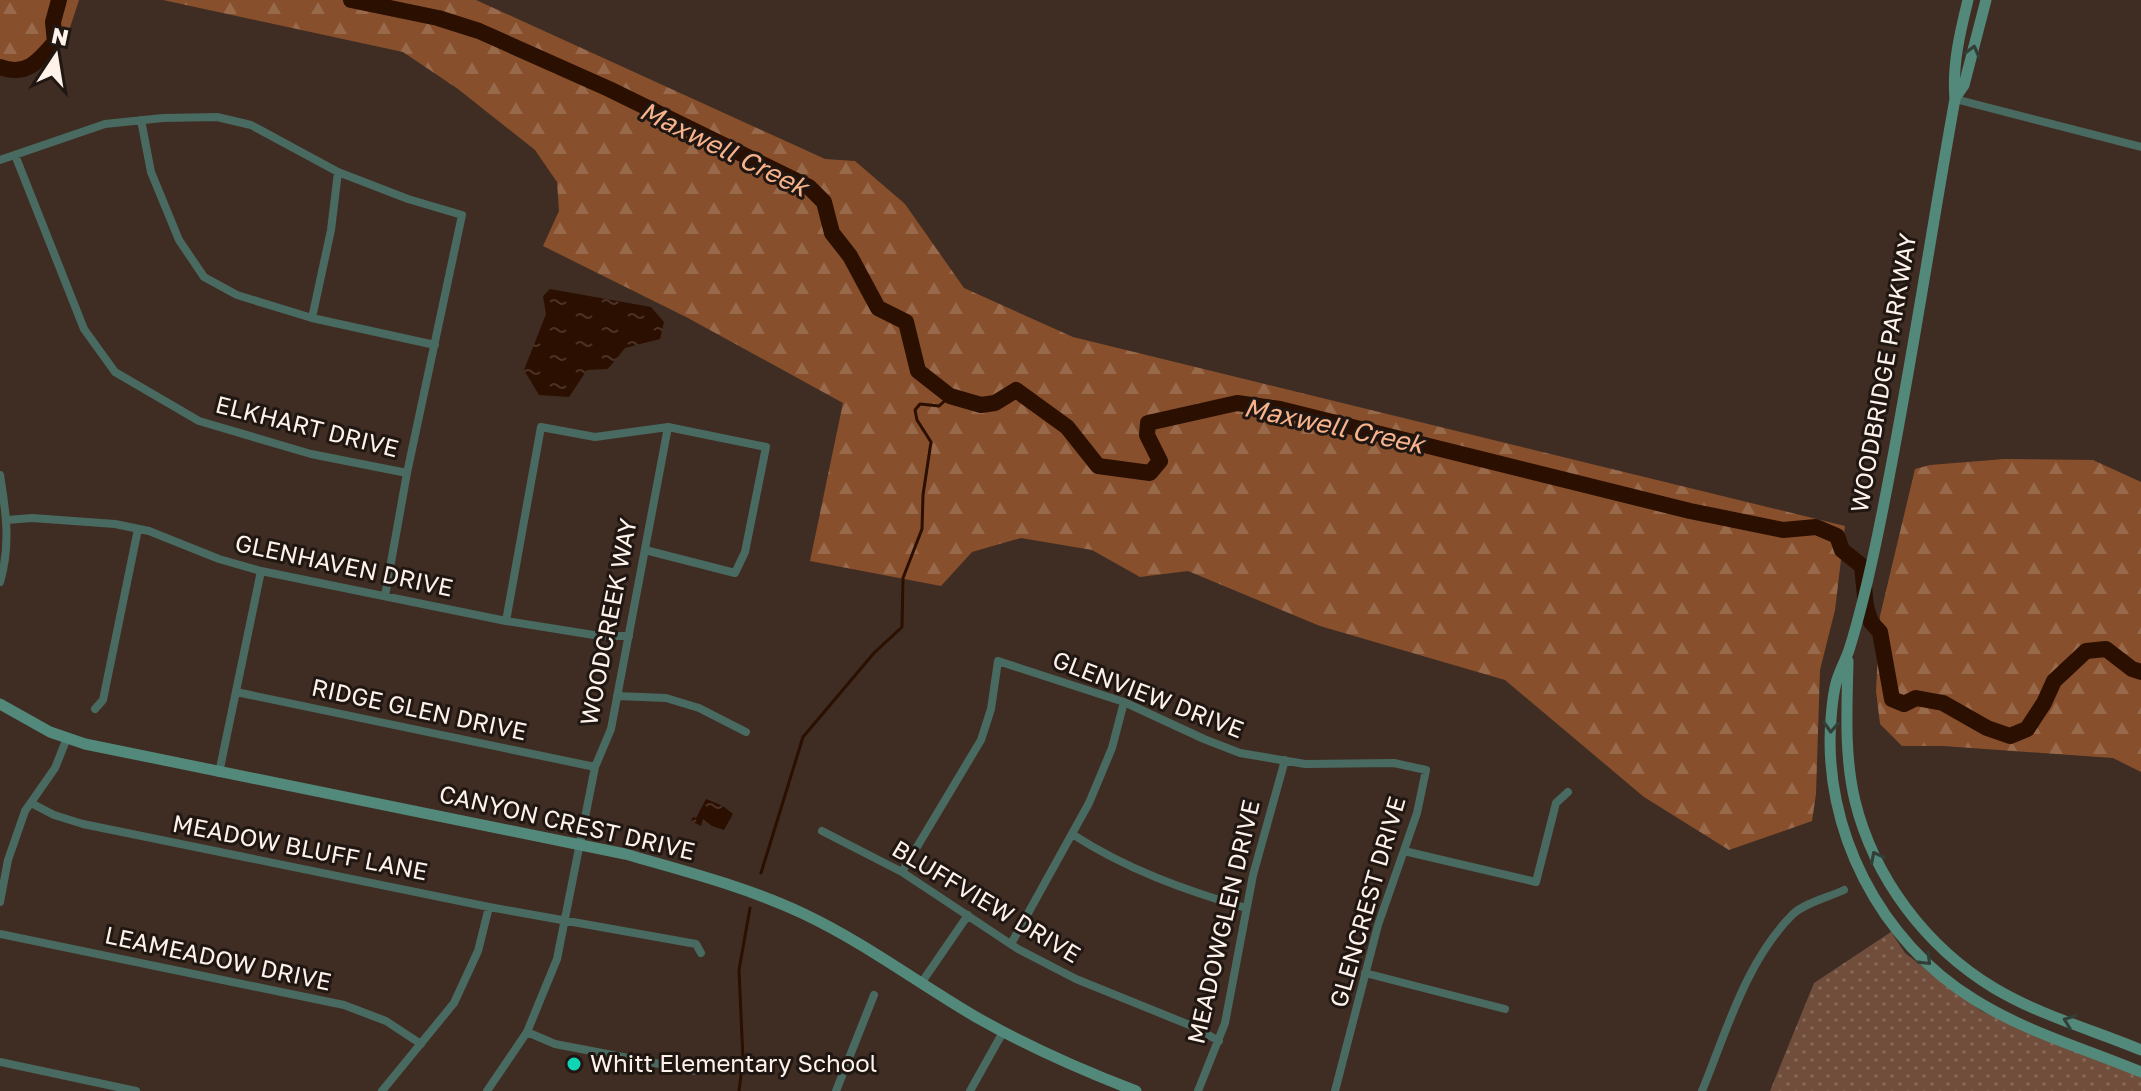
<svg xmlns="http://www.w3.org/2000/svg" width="2141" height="1091" font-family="'Golos Text',sans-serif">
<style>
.grass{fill:url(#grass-dots)}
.forest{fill:url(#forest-firs)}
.water{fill:url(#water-ripples)}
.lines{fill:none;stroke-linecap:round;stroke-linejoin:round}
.stream{stroke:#2b0f00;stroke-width:3}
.river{stroke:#2b0f00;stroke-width:16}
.street{stroke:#496a61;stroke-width:8}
.secondary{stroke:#53897b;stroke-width:11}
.oneway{stroke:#323f37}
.poi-dot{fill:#10d5b4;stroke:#201713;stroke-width:3}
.labels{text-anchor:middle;stroke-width:6;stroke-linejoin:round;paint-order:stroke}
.street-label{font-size:24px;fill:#fef2eb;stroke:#201713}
.poi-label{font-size:24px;fill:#fef2eb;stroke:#201713;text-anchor:start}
.water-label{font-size:26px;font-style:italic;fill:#f8b38c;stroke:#201713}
</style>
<defs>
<pattern id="grass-dots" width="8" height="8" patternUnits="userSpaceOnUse" patternTransform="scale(2)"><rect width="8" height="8" fill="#704e3b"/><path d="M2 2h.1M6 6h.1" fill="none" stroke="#856858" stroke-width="1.8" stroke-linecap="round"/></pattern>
<pattern id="forest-firs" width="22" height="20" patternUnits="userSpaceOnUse" patternTransform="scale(2)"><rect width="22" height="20" fill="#874f2c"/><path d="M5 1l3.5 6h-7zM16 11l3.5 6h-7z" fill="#99694b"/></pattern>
<pattern id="water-ripples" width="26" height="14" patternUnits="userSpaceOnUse" patternTransform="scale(2)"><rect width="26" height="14" fill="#2b0f00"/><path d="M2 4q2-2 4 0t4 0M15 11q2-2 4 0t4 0" fill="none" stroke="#4b3225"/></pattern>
</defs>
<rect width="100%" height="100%" fill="#3f2d23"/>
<!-- grass -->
<path class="grass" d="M1891 932 1905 953 1981 1011 2141 1077V1091H1770L1814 983Z"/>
<!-- forest -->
<path class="forest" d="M0 0H79L64 46 0 73Z
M163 0H476L825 159 855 161 905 204 964 288 1073 337 1845 526 1835 610 1820 670 1816 794 1812 821 1729 850 1644 797 1505 680 1320 626 1188 571 1140 577 1092 550 1021 538 972 552 941 586 810 561 843 403 688 318 543 246 559 211 557 182 535 150 458 89 403 52Z
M2004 459 2093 460 2141 482V772L2113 758 1943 746H1902L1880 724 1876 691 1880 616 1915 469 1930 465Z"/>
<!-- water -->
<path class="water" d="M550 289 651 307 664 322 660 339 625 348 608 369 587 370 569 397 539 395 524 370 546 314 543 296Z
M706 799 723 806 733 814 724 830 712 826 703 819 701 826 691 821 693 817 696 818Z"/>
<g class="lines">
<!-- stream -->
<path class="stream" d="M761 873 803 737 874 653 902 627 903 578 922 529 923 495 931 442 917 420 915 410 920 404 939 406 950 396
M739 1091 743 1059 739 970 750 908"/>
<!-- river -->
<path class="river" d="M351 0 438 18 479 31 609 89 809 187 824 202 832 233 850 256 878 308 906 322 918 371 950 396 981 405 995 403 1016 390 1067 427 1098 466 1150 473 1160 461 1147 435 1148 423 1237 403 1280 409 1690 511 1783 530 1816 527 1837 536 1842 550 1862 566 1866 607 1871 622 1880 632 1892 699 1904 704 1916 698 1943 703 1987 728 2010 736 2027 729 2044 703 2054 681 2086 651 2106 649 2132 669 2141 672
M0 67C26 77 39 61 55 42L53 22 59 0"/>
<!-- street -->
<path class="street" d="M1955 99 2141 147
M141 120 151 172 179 240 204 277 237 295 312 318 435 345
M15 155 84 329 115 372 199 421 311 454 407 473
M0 160 105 124 163 118 217 117 251 125 338 172 408 199 462 215 407 473 385 596
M312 318 331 230 338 172
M0 475C6 512 11 545 0 582
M7 520 32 518 115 524 149 531 219 559 261 571 506 621 600 636H629
M506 621 541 427 595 437 668 427 766 447 745 552 735 573 645 550
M236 692 595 767
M617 696 666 698 699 708 746 732
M95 709 103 700 138 529
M219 773 261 571
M31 803 54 815 83 824 489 907 696 944 701 953
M822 831 902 872 1018 949 1076 979 1192 1026 1219 1041
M1072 834C1126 869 1184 890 1246 908
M1404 851 1536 882 1556 803 1568 792
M902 872 981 740 991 709 998 661 1124 702 1204 739 1240 753 1305 764 1394 763 1426 770 1417 813 1378 925 1335 1091
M0 902 8 860 25 811 55 768 67 738
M0 934 344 1005 386 1021 421 1044
M1011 944 1089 803 1112 748 1124 702
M1365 973 1505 1009
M922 982 968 915
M527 1032 555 1044 696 1071
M0 1062 136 1091
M382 1091 454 1003 478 951 489 907
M487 1091 527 1032 557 959 595 767 611 729 668 427
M836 1091 874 995
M970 1091 1003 1032
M1198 1091 1225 1023 1253 875 1285 760
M1702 1091C1727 1030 1746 961 1793 914 1805 903 1829 897 1844 890"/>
<!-- secondary -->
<path class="secondary" d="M1968 0C1960 32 1952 66 1955 99 1929 243 1908 389 1878 533 1870 572 1861 612 1849 650 1846 659 1841 668 1838 677 1833 690 1832 706 1831 719 1822 829 1880 942 1975 1000 2026 1032 2086 1049 2141 1072
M1955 98 1964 85 1986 0
M1848 661C1847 708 1844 755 1855 801 1874 878 1926 947 1994 988 2039 1015 2093 1030 2141 1050
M0 704 50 732 85 744 625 854C685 871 747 887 804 914 865 943 918 983 976 1017 1027 1046 1081 1070 1136 1091"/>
</g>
<!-- one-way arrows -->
<defs><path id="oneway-chevron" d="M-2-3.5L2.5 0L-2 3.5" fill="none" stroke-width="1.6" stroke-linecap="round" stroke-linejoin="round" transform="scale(2)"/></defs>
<g class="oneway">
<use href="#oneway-chevron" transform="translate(1973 51) rotate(-75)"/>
<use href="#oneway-chevron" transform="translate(1831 727) rotate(93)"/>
<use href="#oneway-chevron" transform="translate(1876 857) rotate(-117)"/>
<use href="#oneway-chevron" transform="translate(1926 960) rotate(45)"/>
<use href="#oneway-chevron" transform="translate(2069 1021) rotate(-159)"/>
</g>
<!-- markers -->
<circle class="poi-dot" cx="574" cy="1064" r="8"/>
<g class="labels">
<!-- street labels -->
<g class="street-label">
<text transform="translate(1884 373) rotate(-80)" y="8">WOODBRIDGE PARKWAY</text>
<text transform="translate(307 427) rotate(14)" y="8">ELKHART DRIVE</text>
<text transform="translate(344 566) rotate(12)" y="8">GLENHAVEN DRIVE</text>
<text transform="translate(609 622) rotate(-79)" y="8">WOODCREEK WAY</text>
<text transform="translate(1148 695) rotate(21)" y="8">GLENVIEW DRIVE</text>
<text transform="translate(419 710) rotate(12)" y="8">RIDGE GLEN DRIVE</text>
<text transform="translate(567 823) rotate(13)" y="8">CANYON CREST DRIVE</text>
<text transform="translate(300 848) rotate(11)" y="8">MEADOW BLUFF LANE</text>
<text transform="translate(986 902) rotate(31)" y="8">BLUFFVIEW DRIVE</text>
<text transform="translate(1368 902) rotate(-74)" y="8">GLENCREST DRIVE</text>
<text transform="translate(1224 922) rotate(-77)" y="8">MEADOWGLEN DRIVE</text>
<text transform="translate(218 959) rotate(12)" y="8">LEAMEADOW DRIVE</text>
</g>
<!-- poi labels -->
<g class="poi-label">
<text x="590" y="1072">Whitt Elementary School</text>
</g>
<!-- water labels -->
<g class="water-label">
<text transform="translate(724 149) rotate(26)" y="9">Maxwell Creek</text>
<text transform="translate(1334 426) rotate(12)" y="9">Maxwell Creek</text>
</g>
</g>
<!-- north arrow -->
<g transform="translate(56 56) rotate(12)" stroke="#201713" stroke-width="6" paint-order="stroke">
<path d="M0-6L14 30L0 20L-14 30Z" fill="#fef2eb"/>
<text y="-12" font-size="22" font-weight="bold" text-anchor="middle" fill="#fef2eb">N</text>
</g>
</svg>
